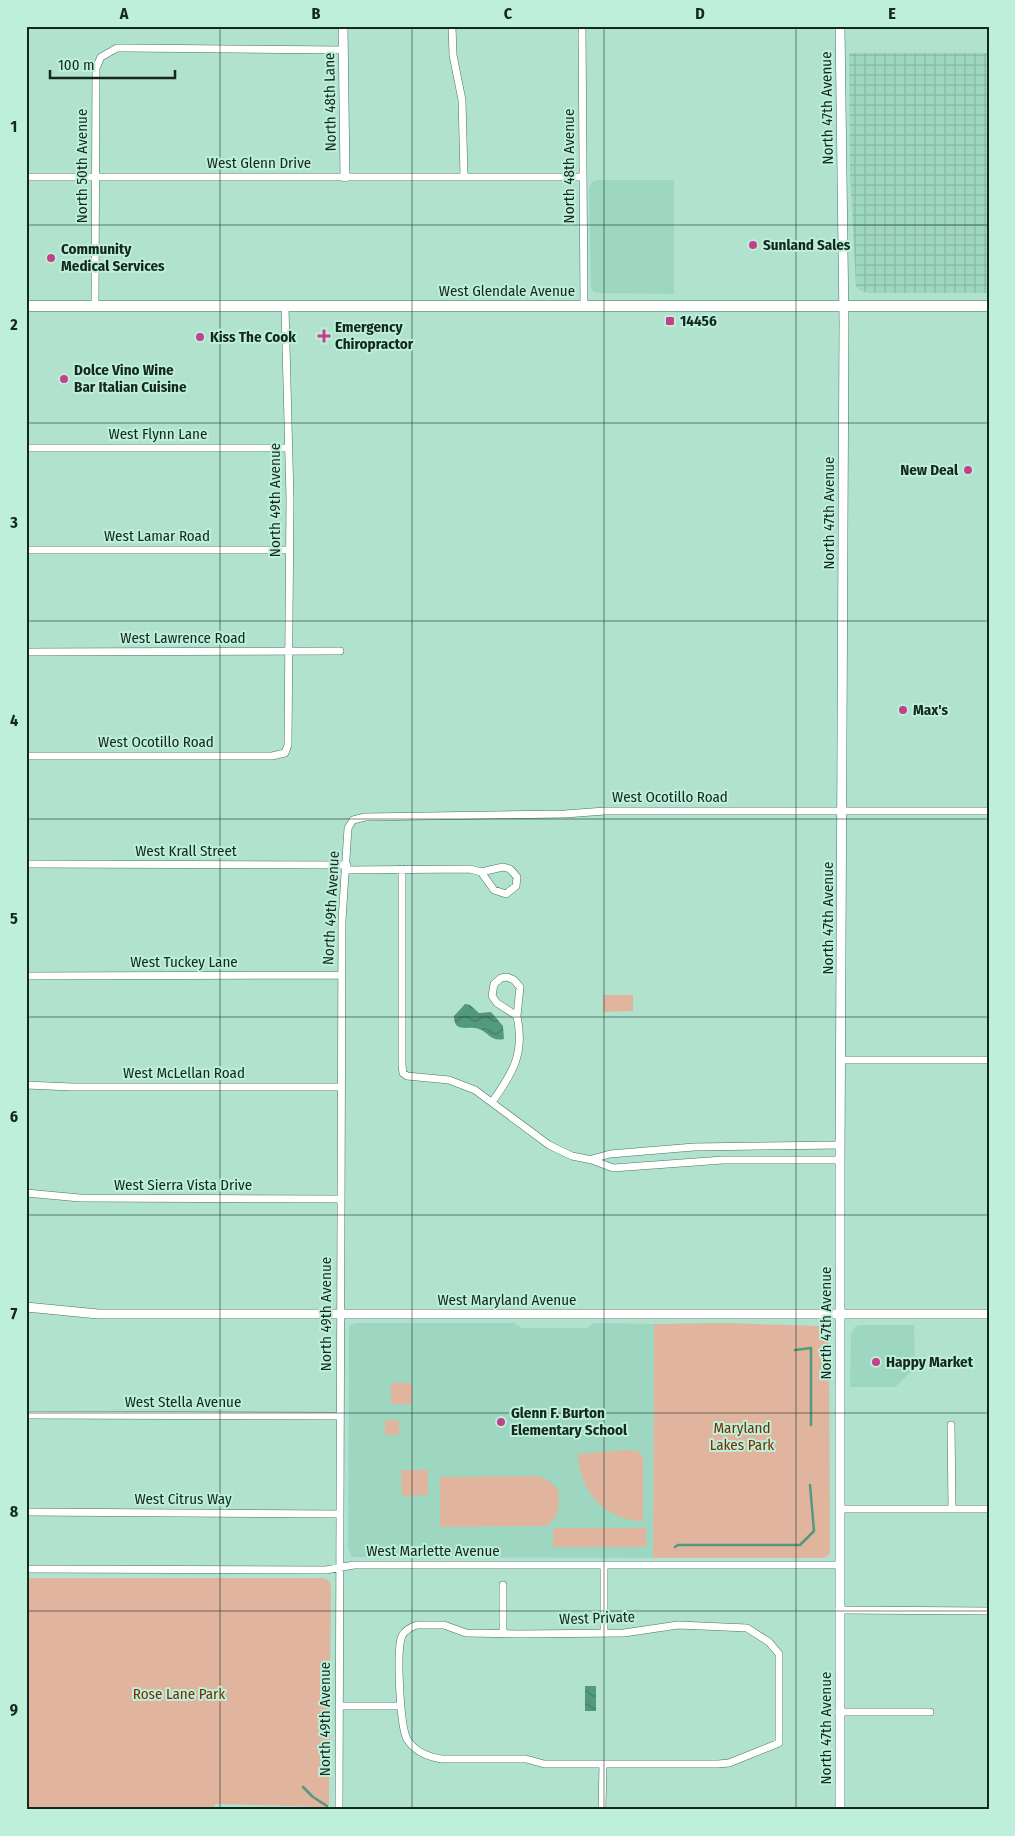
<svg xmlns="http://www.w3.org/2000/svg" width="1015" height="1836" font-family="'Fira Sans Condensed',sans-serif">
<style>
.built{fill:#9ed7c1}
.industrial{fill:url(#industrial-grid)}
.park{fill:#e0b49d}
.water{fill:url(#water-waves)}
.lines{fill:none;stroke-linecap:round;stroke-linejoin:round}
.stream{stroke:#539980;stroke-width:2.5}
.minor-casing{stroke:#477564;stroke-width:8}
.tertiary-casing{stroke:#477564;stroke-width:10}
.secondary-casing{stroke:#477564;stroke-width:11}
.minor{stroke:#fff;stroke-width:7}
.tertiary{stroke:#fff;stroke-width:9}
.secondary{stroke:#fff;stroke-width:10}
.grid{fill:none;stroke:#142720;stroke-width:1;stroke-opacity:0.55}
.poi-dot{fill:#c2418c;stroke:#bdefdb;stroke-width:2}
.labels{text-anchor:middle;stroke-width:4;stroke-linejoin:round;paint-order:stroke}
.street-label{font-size:15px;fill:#142720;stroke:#bdefdb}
.poi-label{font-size:15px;font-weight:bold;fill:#142720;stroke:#bdefdb;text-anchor:start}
.park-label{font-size:15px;fill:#753000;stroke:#bdefdb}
.neatline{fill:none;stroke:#142720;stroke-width:2}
.grid-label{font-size:16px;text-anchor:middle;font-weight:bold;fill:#142720}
</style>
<defs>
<pattern id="industrial-grid" width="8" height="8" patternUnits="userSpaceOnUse" patternTransform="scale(1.25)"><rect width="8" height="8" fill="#9ed7c1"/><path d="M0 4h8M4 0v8" fill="none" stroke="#87b9a6"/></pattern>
<pattern id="water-waves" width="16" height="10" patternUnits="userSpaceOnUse" patternTransform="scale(1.25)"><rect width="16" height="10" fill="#539980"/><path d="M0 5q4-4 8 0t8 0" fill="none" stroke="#447d68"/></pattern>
</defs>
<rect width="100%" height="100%" fill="#b0e2ce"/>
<!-- built -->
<path class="built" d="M599 180H674V294L596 293 591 289 589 188 592 182Z
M357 1323H514L522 1328H587L594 1323 654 1324 653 1558 352 1557 348 1549 349 1328 350 1325Z
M859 1325H914L915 1368 895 1387H850L851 1334 855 1327Z"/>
<!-- industrial -->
<path class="industrial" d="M849 53H989V293H868L859 290 856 286 850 172Z"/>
<!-- park -->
<path class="park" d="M603 995H633V1011L603 1012Z
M726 1323 821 1326 827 1330 829 1336 830 1552 828 1556 824 1558H653L654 1324Z
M391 1383H412V1404H391Z
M385 1420H399V1435H385Z
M628 1450 638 1451 643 1457V1521C605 1521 579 1490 578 1454Z
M401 1470H428V1495L402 1496Z
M538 1476 549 1481 558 1489C559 1504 561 1516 547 1526L440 1527V1477Z
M553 1528H646V1547H553Z
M26 1578H323L328 1580 331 1585 329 1805 326 1807 215 1804 214 1810H26Z"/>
<!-- water -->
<path class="water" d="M465 1004 470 1005 479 1013 491 1012 503 1026 504 1039C491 1042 488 1032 479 1029 468 1025 454 1034 454 1016Z
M585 1686H596V1711H585Z"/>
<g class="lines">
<!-- stream -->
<path class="stream" d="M795 1350 811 1348V1425
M675 1547 678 1545H800L814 1531 810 1485
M303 1787 313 1797 327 1806"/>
<!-- minor casing -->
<g class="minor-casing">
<path id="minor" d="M452 26 453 55 462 100 464 176
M582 26 584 306
M26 177H583
M95 306 96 68 101 57 117 48H127L343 50
M26 448H289
M26 550H288
M26 652 340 651
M26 756H272L285 753 288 745 290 499 285 307
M26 864 347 865
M503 867 510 869 517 877 516 886 506 894 494 890 481 872Z
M402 869V1065L403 1073 407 1076 449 1080 475 1090 549 1145 572 1156 592 1160 613 1168 723 1160H840
M345 870 470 869 481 872
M26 976 342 975
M507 977 514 980 520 987 517 1016 497 1003 492 996 494 984 501 978Z
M841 1060H989
M26 1085 72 1087H341
M492 1102C513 1073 525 1053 517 1016
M592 1159 610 1154 694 1147 840 1145
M26 1193 80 1198 340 1199
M26 1415 339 1416
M951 1425 952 1509
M840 1509H989
M26 1512 339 1514
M26 1569 326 1570 354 1565H840
M503 1585V1634
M839 1610 989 1611
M417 1625H444L466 1633 519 1634 624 1633 678 1625 747 1628 769 1642 779 1654V1743L729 1763 718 1764H544L526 1759H442C428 1757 415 1752 407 1739 400 1726 396 1649 402 1636 405 1630 411 1627 417 1625Z
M604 1633V1565
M339 1706H400
M839 1712H930
M339 1810 342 920 348 828 353 820 365 817 565 814 605 811H989
M602 1810 603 1764"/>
</g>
<!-- tertiary casing -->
<g class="tertiary-casing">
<path id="tertiary" d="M343 26 345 177
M26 1307 98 1314H989
M840 1810V1160L844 322 840 26"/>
</g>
<!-- secondary casing -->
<g class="secondary-casing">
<path id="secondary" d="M26 306H989"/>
</g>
<!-- minor -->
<use href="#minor" class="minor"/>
<!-- tertiary -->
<use href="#tertiary" class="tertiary"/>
<!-- secondary -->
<use href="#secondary" class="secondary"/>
</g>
<!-- grid -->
<path class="grid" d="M220 26V1810M412 26V1810M604 26V1810M796 26V1810M26 225H989M26 423H989M26 621H989M26 819H989M26 1017H989M26 1215H989M26 1413H989M26 1611H989"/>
<!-- markers -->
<g class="poi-dot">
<circle cx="753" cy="245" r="5"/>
<circle cx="51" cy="258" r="5"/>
<rect x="665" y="316" width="10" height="10" rx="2.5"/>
<path d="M321.5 328.5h5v5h5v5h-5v5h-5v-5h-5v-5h5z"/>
<circle cx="200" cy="337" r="5"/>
<circle cx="64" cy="379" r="5"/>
<circle cx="968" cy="470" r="5"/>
<circle cx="903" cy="710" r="5"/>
<circle cx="876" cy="1362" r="5"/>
<circle cx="501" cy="1422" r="5"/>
</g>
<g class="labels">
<!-- street labels -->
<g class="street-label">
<text transform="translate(330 102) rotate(-91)" y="5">North 48th Lane</text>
<text transform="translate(827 108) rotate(-91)" y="5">North 47th Avenue</text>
<text x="259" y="168">West Glenn Drive</text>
<text transform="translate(82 166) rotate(-90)" y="5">North 50th Avenue</text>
<text transform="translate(569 166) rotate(-90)" y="5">North 48th Avenue</text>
<text x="507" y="296">West Glendale Avenue</text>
<text x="158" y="439">West Flynn Lane</text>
<text transform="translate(275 500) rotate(-90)" y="5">North 49th Avenue</text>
<text transform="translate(829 513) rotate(-90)" y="5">North 47th Avenue</text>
<text x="157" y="541">West Lamar Road</text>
<text x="183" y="643">West Lawrence Road</text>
<text x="156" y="747">West Ocotillo Road</text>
<text x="670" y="802">West Ocotillo Road</text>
<text x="186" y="856">West Krall Street</text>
<text transform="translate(331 908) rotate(-87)" y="5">North 49th Avenue</text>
<text transform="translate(828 918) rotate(-90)" y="5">North 47th Avenue</text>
<text x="184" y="967">West Tuckey Lane</text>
<text x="184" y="1078">West McLellan Road</text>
<text x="183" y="1190">West Sierra Vista Drive</text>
<text x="507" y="1305">West Maryland Avenue</text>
<text transform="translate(326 1314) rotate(-90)" y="5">North 49th Avenue</text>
<text transform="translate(826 1323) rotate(-90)" y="5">North 47th Avenue</text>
<text x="183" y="1407">West Stella Avenue</text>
<text x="183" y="1504">West Citrus Way</text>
<text x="433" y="1556">West Marlette Avenue</text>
<text transform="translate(597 1618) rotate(-2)" y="5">West Private</text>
<text transform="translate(325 1719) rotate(-90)" y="5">North 49th Avenue</text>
<text transform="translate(826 1728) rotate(-90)" y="5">North 47th Avenue</text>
</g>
<!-- poi labels -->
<g class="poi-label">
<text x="763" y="250">Sunland Sales</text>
<text x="61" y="254">Community<tspan x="61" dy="17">Medical Services</tspan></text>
<text x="680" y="326">14456</text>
<text x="335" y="332">Emergency<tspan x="335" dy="17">Chiropractor</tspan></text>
<text x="210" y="342">Kiss The Cook</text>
<text x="74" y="375">Dolce Vino Wine<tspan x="74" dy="17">Bar Italian Cuisine</tspan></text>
<text x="958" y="475" text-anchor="end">New Deal</text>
<text x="913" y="715">Max's</text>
<text x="886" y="1367">Happy Market</text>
<text x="511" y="1418">Glenn F. Burton<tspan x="511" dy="17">Elementary School</tspan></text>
</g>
<!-- park labels -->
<g class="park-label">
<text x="742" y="1433">Maryland<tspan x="742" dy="17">Lakes Park</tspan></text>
<text x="179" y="1699">Rose Lane Park</text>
</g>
</g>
<!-- border -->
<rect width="1015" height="1836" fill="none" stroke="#bdefdb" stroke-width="55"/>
<!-- scale -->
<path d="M50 70v8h125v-8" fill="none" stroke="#142720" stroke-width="2.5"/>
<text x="58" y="70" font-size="15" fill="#142720" stroke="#bdefdb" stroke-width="4" paint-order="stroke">100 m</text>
<rect x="28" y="28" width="960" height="1780" class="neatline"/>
<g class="grid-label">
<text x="124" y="19">A</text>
<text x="316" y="19">B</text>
<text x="508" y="19">C</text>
<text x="700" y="19">D</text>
<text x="892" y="19">E</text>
<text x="14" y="132">1</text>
<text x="14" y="330">2</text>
<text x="14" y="528">3</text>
<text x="14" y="726">4</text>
<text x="14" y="924">5</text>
<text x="14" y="1122">6</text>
<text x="14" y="1319">7</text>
<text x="14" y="1517">8</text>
<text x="14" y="1715">9</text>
</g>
</svg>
